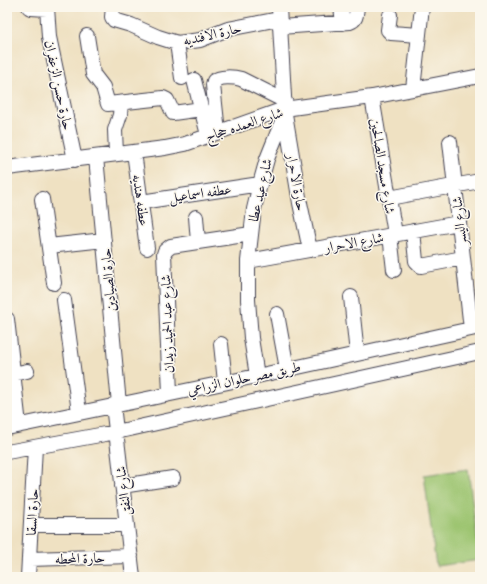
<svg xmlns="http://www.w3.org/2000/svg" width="487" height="584" font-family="'EB Garamond',Amiri,serif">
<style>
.pitch{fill:#9cc46f;stroke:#5f7355}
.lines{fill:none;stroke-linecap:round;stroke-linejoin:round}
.street-casing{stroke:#413f4f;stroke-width:16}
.street{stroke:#fff;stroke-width:14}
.labels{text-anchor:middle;stroke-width:3;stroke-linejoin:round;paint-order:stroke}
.street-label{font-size:14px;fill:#22223b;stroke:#fbf7ec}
</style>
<rect width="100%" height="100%" fill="#fbf7ec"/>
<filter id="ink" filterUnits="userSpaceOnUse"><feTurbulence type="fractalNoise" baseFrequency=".025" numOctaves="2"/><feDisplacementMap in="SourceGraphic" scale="8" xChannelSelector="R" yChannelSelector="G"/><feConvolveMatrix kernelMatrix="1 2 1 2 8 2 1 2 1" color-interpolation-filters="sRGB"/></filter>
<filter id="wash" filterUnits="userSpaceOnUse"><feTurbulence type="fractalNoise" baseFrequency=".012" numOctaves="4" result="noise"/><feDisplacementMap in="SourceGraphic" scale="16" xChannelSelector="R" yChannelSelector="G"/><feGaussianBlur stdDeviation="0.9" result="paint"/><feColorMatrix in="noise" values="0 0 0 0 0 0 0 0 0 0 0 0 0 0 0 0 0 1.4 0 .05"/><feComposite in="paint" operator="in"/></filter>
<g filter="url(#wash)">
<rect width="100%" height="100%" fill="#efe1c2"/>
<!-- pitch -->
<path class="pitch" d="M468 469 480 560 436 566 424 475Z"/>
</g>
<g filter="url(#ink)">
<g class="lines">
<!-- street casing -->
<g class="street-casing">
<path id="street" d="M29 7 31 8 47 9
M47 7 49 37 75 160
M113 7 112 17 114 20 131 25 158 37 177 43 200 40 228 29 279 19
M341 7 343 23
M390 15 388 30 391 33 419 35
M280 27 350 22C357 20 356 13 357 7
M87 36 93 74 103 87 108 104 163 98 167 100 173 113 202 109
M177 43 182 78
M194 80 208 135
M413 89 422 7
M372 97 395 234
M285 114 300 203 310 250
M218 132 213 85 214 81C220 76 234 77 241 79L285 101
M450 142 471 329
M134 152 147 248
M116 154 115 130 120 115 121 103
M96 157 119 404
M7 168 165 148 185 144 284 109 372 97 480 76
M389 198 480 181
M42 199 54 283
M141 202 260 184
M196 217 198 242
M413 231 416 261 421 266 463 258
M390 235 394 270
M49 246 104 240
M248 261 459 223
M351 297 357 354
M64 300 79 412
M277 314 287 369
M7 319 19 425
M221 344 225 382
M13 374 27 371
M257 376 251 338 248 300V261L254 209 260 184 267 159 285 114 279 7
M170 393 164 254 165 251 171 246 251 234
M113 405 133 577
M7 428 257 376 480 327
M7 452 116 432 480 352
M122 486 173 478
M31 525H127
M29 559 131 556
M28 577 35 447"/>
</g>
<!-- street -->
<use href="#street" class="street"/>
</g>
</g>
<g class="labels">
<!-- street labels -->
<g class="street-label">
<text transform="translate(212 34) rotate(-13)" y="5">حارة الافنديه</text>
<text transform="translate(59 85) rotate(78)" y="5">حارة حسن الزعفران</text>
<text transform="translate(244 124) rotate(-18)" y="5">شارع العمده حجاج</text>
<text transform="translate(383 166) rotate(81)" y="5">شارع مسجد الصالحين</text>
<text transform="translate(297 182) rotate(80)" y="5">حارة الاحرار</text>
<text transform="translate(260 190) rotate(-77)" y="5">شارع عيد عطا</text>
<text transform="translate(200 193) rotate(-8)" y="5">عطفه اسماعيل</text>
<text transform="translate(141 200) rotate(82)" y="5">عطفه هنديه</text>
<text transform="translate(459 221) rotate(-96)" y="5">شارع اليسر</text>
<text transform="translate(354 242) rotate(-10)" y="5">شارع الاحرار</text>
<text transform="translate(108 280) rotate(-95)" y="5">حارة الصيادين</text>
<text transform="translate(167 324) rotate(-92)" y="5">شارع عبد الحميد زيدان</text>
<text transform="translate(244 378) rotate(-12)" y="5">طريق مصر حلوان الزراعي</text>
<text transform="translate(123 491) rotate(-97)" y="5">شارع النفق</text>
<text transform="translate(32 512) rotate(-87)" y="5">حارة السقا</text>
<text transform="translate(80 558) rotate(-2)" y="5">حارة المحطه</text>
</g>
</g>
<!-- margin -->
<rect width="487" height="584" fill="none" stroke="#fbf7ec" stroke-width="24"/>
</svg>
